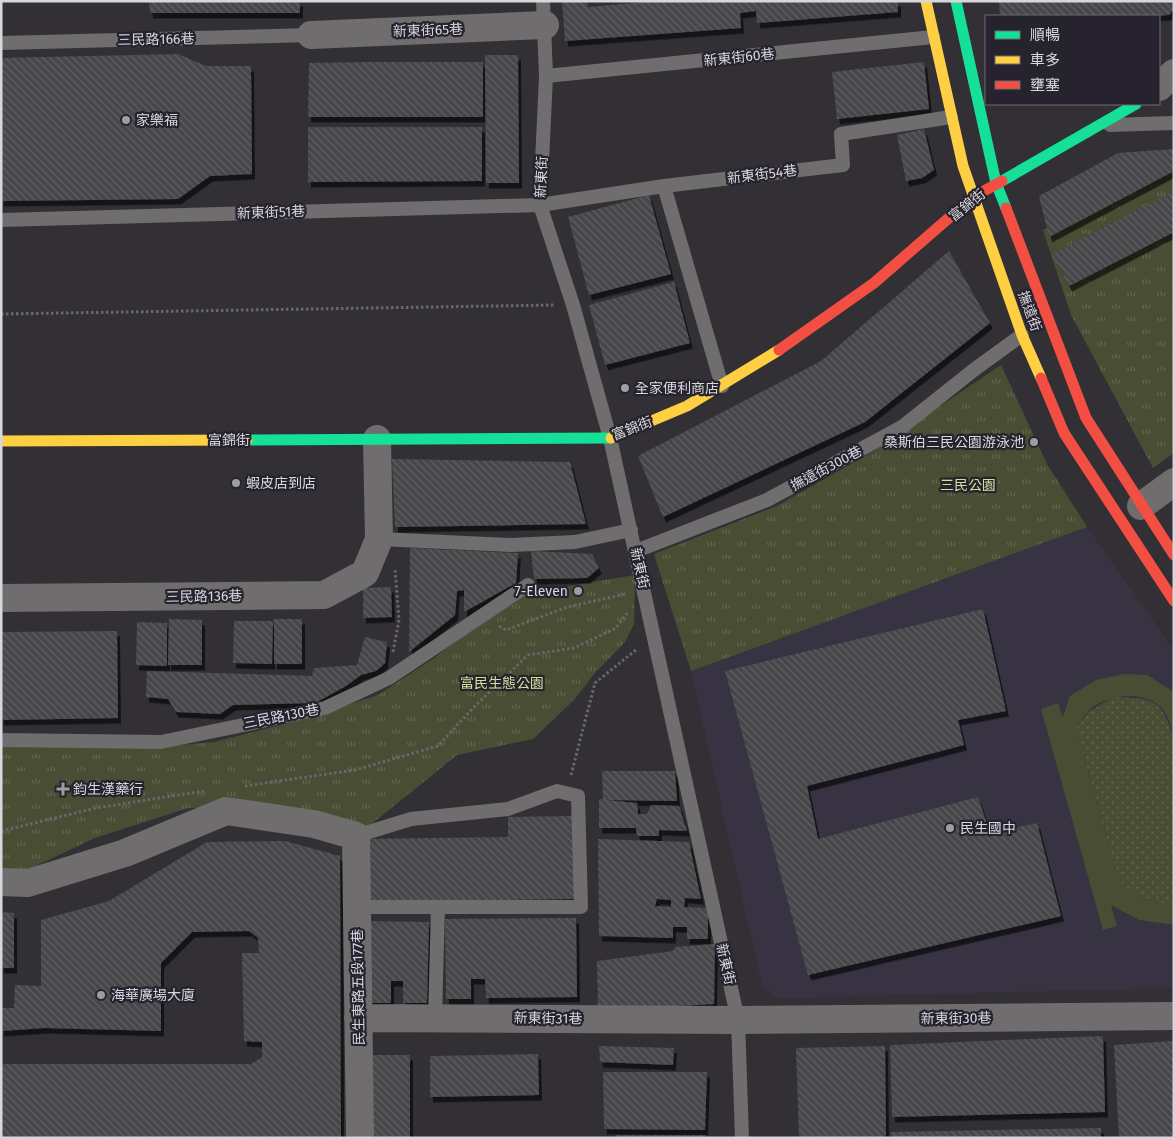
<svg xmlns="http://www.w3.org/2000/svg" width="1175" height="1139" font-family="'Fira Sans','Noto Sans TC',sans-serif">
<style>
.built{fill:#383342}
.grass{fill:url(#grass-dots)}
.park{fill:url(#park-tufts)}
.garden{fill:#484d33}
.building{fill:url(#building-back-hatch);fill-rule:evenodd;filter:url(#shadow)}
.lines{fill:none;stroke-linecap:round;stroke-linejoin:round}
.path{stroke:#696769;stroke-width:3;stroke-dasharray:2.5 2.5;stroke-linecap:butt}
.lane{stroke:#6f6d6d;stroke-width:14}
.street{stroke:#6f6d6d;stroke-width:28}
.fast{stroke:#16e098;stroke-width:11}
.slow{stroke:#ffcf43;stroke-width:11}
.jam{stroke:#f24e42;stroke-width:11}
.poi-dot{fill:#9f9da3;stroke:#27232e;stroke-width:2}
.labels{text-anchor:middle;stroke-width:4.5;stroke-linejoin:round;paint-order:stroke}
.street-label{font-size:14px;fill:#d9d7de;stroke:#27232e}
.poi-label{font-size:14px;fill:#d9d7de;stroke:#27232e;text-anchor:start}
.park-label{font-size:14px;fill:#d4e09a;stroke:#27232e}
</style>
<defs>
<pattern id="grass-dots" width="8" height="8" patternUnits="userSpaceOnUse" patternTransform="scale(1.25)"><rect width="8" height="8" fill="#484d33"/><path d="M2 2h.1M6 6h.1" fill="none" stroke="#626650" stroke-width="1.8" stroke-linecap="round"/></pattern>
<pattern id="park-tufts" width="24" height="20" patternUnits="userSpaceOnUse" patternTransform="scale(1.25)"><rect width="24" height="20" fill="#484d33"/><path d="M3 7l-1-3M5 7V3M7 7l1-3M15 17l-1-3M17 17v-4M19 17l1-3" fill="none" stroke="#626650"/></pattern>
<pattern id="building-back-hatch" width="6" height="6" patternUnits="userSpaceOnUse" patternTransform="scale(1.25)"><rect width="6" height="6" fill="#47464a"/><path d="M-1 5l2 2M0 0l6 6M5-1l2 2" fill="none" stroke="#616064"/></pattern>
<filter id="shadow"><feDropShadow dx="3" dy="5.5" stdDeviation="0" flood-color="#0009"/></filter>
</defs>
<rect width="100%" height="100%" fill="#323035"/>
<!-- built -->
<path class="built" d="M1087 527 1174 650V988L776 998 762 985 691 671Z"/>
<!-- grass -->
<path class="grass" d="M1114 697C1154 698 1162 700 1174 739V905C1145 902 1136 899 1117 877L1076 728 1088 712Z"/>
<!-- park -->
<path class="park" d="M1174 162V453L1153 468 1071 315 1043 230Z
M1001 365 1047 464 1087 527 691 671 654 554 777 506 872 452Z
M635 575 634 624 625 642 594 674 574 700 533 739 457 755 368 827 316 812 188 808 95 838 23 872 1 870V747L22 745 145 748 214 742 304 719 378 695 434 658 515 595Z"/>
<!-- garden -->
<path class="garden" d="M1125 674 1147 675 1174 692V739C1172 732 1171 723 1167 716 1153 688 1107 692 1087 712 1083 717 1079 723 1076 728L1117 877C1136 899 1145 902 1174 905V925L1139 920 1111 905 1117 926 1103 930 1041 709 1058 703 1063 717 1070 696 1096 680Z"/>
<!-- building -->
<path class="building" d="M149 1H300V13H150Z
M562 1H587L588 7 658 1H898V12L757 23 756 11 740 13 741 28 565 41Z
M999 1H1174V9L1169 15 1153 16H1000Z
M178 54 206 66H251L252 174 210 176 178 199 1 201V58Z
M485 55H518L519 183H486Z
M367 62H483V117H308L309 63Z
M924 62 929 109 837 119 832 72Z
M308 127H482V181L308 182Z
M924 129 934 170 922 178 906 181 897 135Z
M1174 149V171L1049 237 1039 196 1118 153Z
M1174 191V232L1069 286 1052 254Z
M649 195 671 274 589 295 568 217Z
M949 251 990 323 865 422 663 517 638 456 821 361Z
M674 282 690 343 605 365 589 305Z
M392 459 570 462 586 524 395 527Z
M410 548 518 553 516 583 464 612V590L457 591 455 615 409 652Z
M531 551 592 554 599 568 587 578 534 579Z
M391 587 392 617 363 618V588Z
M983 609 1006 711 958 720 964 745 807 786 818 839 978 797 990 833 1037 823 1061 916 808 975 725 671Z
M169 619 202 620V665H168Z
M274 619H302V664H274Z
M234 621H273L272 664 233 663Z
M137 622 167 623V666L136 665Z
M117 631 118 718 1 720V632Z
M365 637 387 642 385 663 376 671 361 675 346 686 315 703 233 705 220 714 176 712 168 699 146 697 147 671 312 676 314 668 357 665Z
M602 771H675L677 801 606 800 637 803 638 814H647L651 805 679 806 687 831 659 830V836H637L636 828H599V799H603Z
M574 816 575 899 362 902 361 839 508 837V817Z
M598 839 689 842 701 899 685 898 684 907 708 908V939H687V927H673V938L599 936ZM657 899 671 900V907L655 906Z
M285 841 340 856 341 1138H1V1064H251L262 1057V1042L244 1041 242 953H259L258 938 249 931 192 932 161 963V1031L45 1028 1 1031V1008H14L15 985 41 986V920L109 901 207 842Z
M1 912 14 913V968H1Z
M576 918 577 997 486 998 485 979H471V999H446L445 919Z
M366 921 429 922 427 1003H403V981H391V1003H364Z
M715 944 714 1004 598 1010 597 961 673 951 675 947Z
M1103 1036 1105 1112 892 1117 890 1045Z
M1174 1041V1138H1119L1114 1045Z
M599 1046 674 1048 673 1065 600 1062Z
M885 1046 886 1138H799L796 1048Z
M538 1054 539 1095 430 1097V1056Z
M371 1055H410V1138H371Z
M603 1072H707L705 1130 604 1129Z
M1101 1128V1138H891V1132Z
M616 1135H706V1138H616Z"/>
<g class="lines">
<!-- path -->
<path class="path" d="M1 314 555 305
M499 626 506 630 567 607 626 594
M393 652 399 620 395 569
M571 775 595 683 637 649
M245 786 355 770 438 746 475 706 528 655 574 648 616 628 628 612
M1 831 96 808 204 791"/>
<!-- lane -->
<path class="lane" d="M543 1 546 76 540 205 573 305 610 438 738 1020 742 1138
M1 43 311 35
M546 76 933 37
M1110 125 1174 123
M664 186 722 386
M1 220 540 205 664 186 843 165 841 134 951 117
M379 539 511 545 575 542 631 530
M636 551 767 500 902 427 975 369 1022 335
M1 740 161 742 325 708 389 678 528 585
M356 836 411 819 508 809 557 791 578 796 581 907H357
M435 1017 438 907"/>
<!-- street -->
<path class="street" d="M311 35 545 25
M1159 87 1174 73
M1141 506 1174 482
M1 598 324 595 365 573 379 539 377 439
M1 882 28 883 125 853 226 811 314 824 356 836 360 1138
M358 1018 738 1020 1174 1016"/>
<!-- fast -->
<path class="fast" d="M956 1 996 183 1006 208
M1002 181 1136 104
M247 440 611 438"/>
<!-- slow -->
<path class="slow" d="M926 1 963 166 1022 335 1041 378
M611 438 687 406 779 350
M1 441 247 440"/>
<!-- jam -->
<path class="jam" d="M1006 208 1086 418 1174 555
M779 350 874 283 973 197 1002 181
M1041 378 1064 433 1174 601"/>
</g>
<!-- markers -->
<g class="poi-dot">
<circle cx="126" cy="120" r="5"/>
<circle cx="625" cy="388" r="5"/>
<circle cx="1034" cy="442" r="5"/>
<circle cx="236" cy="483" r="5"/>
<circle cx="578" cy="591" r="5"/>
<path d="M60.5 781.5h5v5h5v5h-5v5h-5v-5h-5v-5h5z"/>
<circle cx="950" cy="828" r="5"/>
<circle cx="101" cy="995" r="5"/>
</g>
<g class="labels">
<!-- street labels -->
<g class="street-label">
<text transform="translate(428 30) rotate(-2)" y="5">新東街65巷</text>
<text transform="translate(156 39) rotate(-1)" y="5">三民路166巷</text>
<text transform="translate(739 57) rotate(-6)" y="5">新東街60巷</text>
<text transform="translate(762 174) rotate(-7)" y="5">新東街54巷</text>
<text transform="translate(541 177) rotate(-87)" y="5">新東街</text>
<text transform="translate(967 205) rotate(-39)" y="5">富錦街</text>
<text transform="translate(271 212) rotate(-2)" y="5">新東街51巷</text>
<text transform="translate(1030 311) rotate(70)" y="5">撫遠街</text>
<text transform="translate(632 428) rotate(-21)" y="5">富錦街</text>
<text x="229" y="445">富錦街</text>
<text transform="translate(826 468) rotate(-28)" y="5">撫遠街300巷</text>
<text transform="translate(640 568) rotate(77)" y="5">新東街</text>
<text transform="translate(204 596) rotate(-1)" y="5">三民路136巷</text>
<text transform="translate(281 716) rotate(-11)" y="5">三民路130巷</text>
<text transform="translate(726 964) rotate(77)" y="5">新東街</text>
<text transform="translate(358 987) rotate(-91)" y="5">民生東路五段177巷</text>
<text transform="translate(548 1018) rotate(1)" y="5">新東街31巷</text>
<text transform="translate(956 1018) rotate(-1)" y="5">新東街30巷</text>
</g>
<!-- poi labels -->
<g class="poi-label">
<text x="136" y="125">家樂福</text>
<text x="635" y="393">全家便利商店</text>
<text x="1024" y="447" text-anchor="end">桑斯伯三民公園游泳池</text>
<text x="246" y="488">蝦皮店到店</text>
<text x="568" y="596" text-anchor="end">7-Eleven</text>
<text x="73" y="794">鈞生漢藥行</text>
<text x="960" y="833">民生國中</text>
<text x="111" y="1000">海華廣場大廈</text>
</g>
<!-- park labels -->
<g class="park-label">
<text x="968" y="490">三民公園</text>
<text x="502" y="688">富民生態公園</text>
</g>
</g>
<!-- border -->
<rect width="1175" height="1139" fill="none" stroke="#d9d7de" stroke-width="5"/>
<!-- legend -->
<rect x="985" y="15" width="175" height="90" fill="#27232e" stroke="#6e6b74"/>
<rect x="995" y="31" width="25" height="8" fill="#16e098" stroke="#6e6b74"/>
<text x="1030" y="40" font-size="15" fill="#d9d7de">順暢</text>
<rect x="995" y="56" width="25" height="8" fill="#ffcf43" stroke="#6e6b74"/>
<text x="1030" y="65" font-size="15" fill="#d9d7de">車多</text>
<rect x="995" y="81" width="25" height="8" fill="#f24e42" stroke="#6e6b74"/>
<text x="1030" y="90" font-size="15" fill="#d9d7de">壅塞</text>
</svg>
